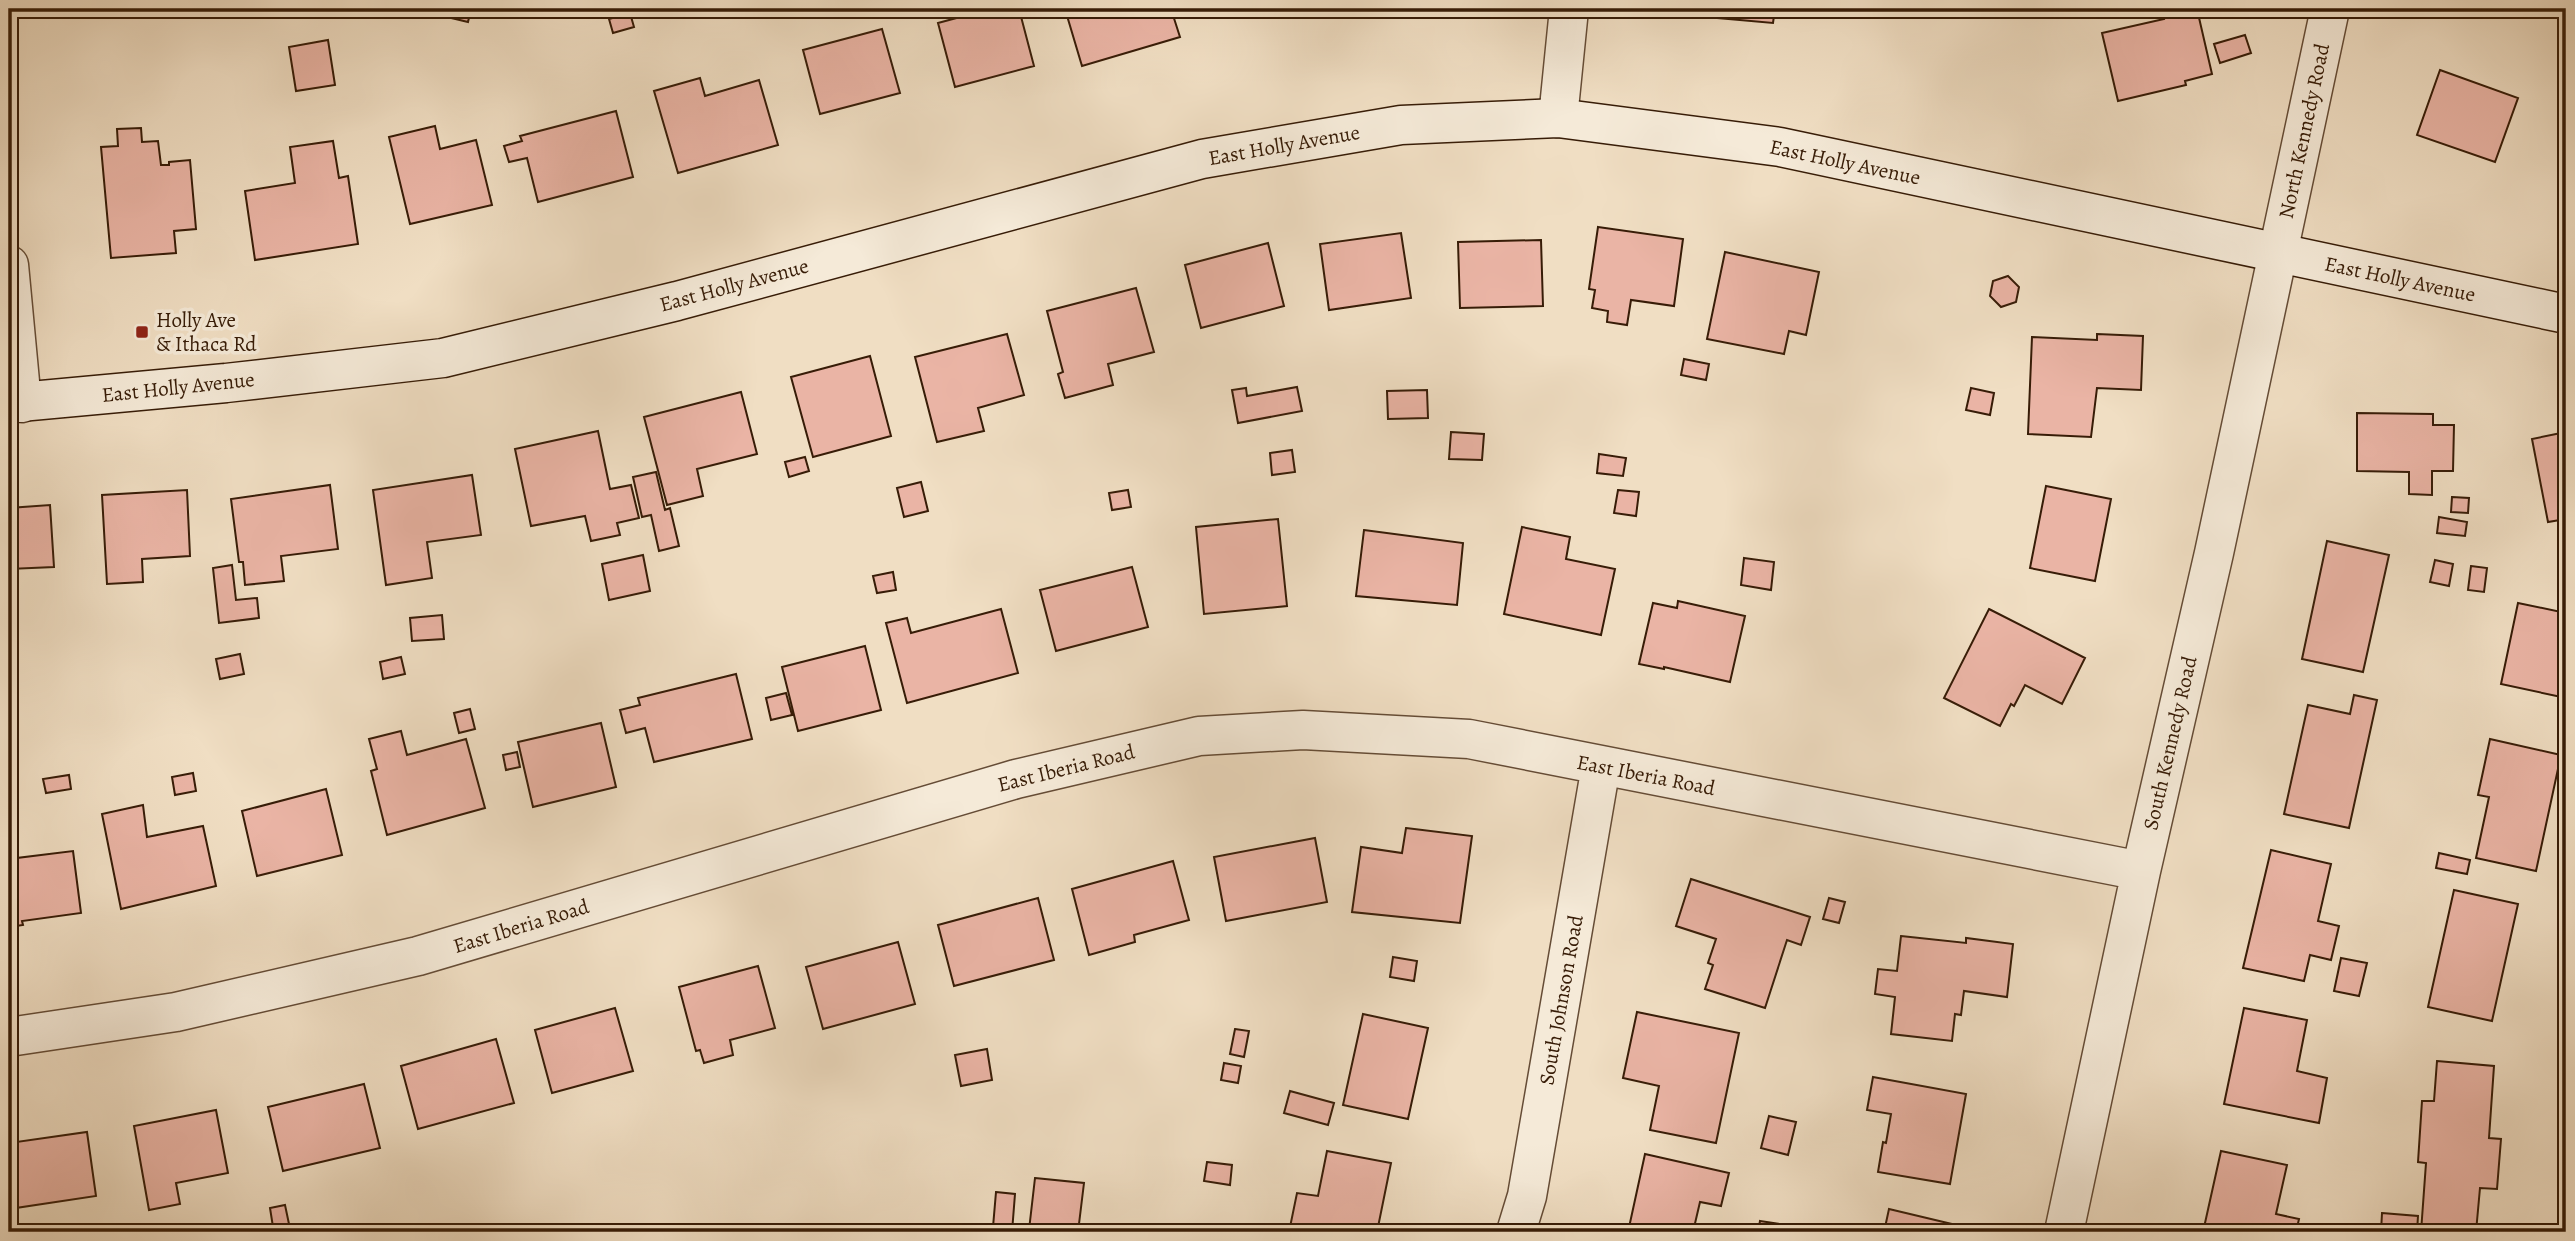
<svg xmlns="http://www.w3.org/2000/svg" width="2575" height="1241" font-family="Alegreya,serif">
<style>
.building{fill:#eab4a5;stroke:#371c07;stroke-width:2}
.lines{fill:none;stroke-linecap:round;stroke-linejoin:round}
.street-casing{stroke:#654c36;stroke-width:41}
.secondary-casing{stroke:#371c07;stroke-width:41}
.street{stroke:#f5ead8;stroke-width:38}
.secondary{stroke:#f5ead8;stroke-width:38}
.poi-dot{fill:#8f2418;stroke:#f5ead8;stroke-width:2.5}
.labels{text-anchor:middle;stroke-width:7;stroke-linejoin:round;paint-order:stroke}
.street-label{font-size:21px;fill:#371c07;stroke:#f5ead8}
.poi-label{font-size:21px;fill:#371c07;stroke:#f5ead8;text-anchor:start}
</style>
<rect width="100%" height="100%" fill="#f0dec3"/>
<filter id="stains"><feTurbulence type="fractalNoise" baseFrequency=".00286" numOctaves="4"/><feColorMatrix values="0 0 0 0 .2 0 0 0 0 .09 0 0 0 0 .02 0 0 0 .5 -.17"/></filter>
<radialGradient id="worn" r=".72"><stop offset=".6" stop-color="#630" stop-opacity="0"/><stop offset="1" stop-color="#630" stop-opacity=".3"/></radialGradient>
<!-- building -->
<path class="building" d="M449 9H471L468 22 447 17Z
M990 9H1019L1034 66 955 87 938 23Z
M1065 9H1171L1180 37 1082 66Z
M1685 9H1775L1773 23 1684 15Z
M2162 9H2197L2212 74 2185 81 2186 85 2118 101 2102 33 2164 19Z
M630 13 634 27 613 33 609 19Z
M882 29 900 93 820 114 803 50Z
M2245 35 2251 53 2220 63 2214 44Z
M328 40 335 85 296 91 289 47Z
M2440 70 2518 98 2495 162 2417 135Z
M700 78 705 96 759 80 778 145 678 173 654 91Z
M616 111 633 177 538 202 527 158 509 162 504 146 522 141 520 136Z
M435 126 440 149 476 140 492 205 410 224 389 137Z
M141 128 142 142 158 141 161 165H169V162L190 160 196 229 174 231 176 253 111 258 101 147 118 146 117 129Z
M333 141 339 178 348 176 358 244 255 260 245 191 295 183 290 147Z
M1598 227 1683 239 1674 306 1631 300 1627 325 1607 322 1608 311 1592 308 1595 290 1589 289Z
M1401 233 1411 298 1329 310 1320 244Z
M1541 240 1543 306 1460 308 1458 242Z
M1268 243 1284 306 1201 328 1185 265Z
M1725 252 1819 272 1806 335 1789 331 1784 354 1707 339Z
M2008 276 2019 287 2016 302 2001 307 1990 296 1993 281Z
M1136 288 1154 352 1108 364 1113 385 1065 398 1058 374 1063 372 1047 311Z
M1007 334 1024 395 978 408 984 431 937 442 915 357Z
M2097 334 2143 336 2141 390 2097 388 2091 437 2028 434 2032 337 2097 340Z
M870 356 891 436 813 457 791 377Z
M1684 359 1709 364 1706 380 1681 375Z
M1297 387 1302 411 1238 423 1232 390 1246 388 1247 396Z
M1971 388 1994 393 1990 415 1966 410Z
M1427 390 1428 418 1388 419 1387 391Z
M741 392 757 454 697 469 703 496 667 505 644 417Z
M2357 413 2433 414V425H2454L2453 471H2432V495L2409 494V472L2357 471Z
M598 431 610 489 631 485 639 518 617 523 620 535 591 541 585 516 531 526 515 449Z
M1451 432 1484 434 1482 460 1449 459Z
M2566 432V519L2548 522 2532 439Z
M1292 450 1295 472 1272 475 1270 453Z
M1599 454 1626 458 1623 476 1597 473Z
M805 457 809 471 789 477 785 462Z
M656 472 665 510 670 508 679 546 659 551 651 515 642 517 633 477Z
M472 475 481 535 427 542 432 578 386 585 373 490Z
M921 482 928 511 904 517 897 488Z
M330 485 338 549 281 556 284 581 245 585 243 562H239L231 499Z
M2046 486 2111 499 2095 581 2030 568Z
M187 490 190 556 142 559 143 582 107 584 102 495Z
M1128 490 1131 507 1112 510 1109 493Z
M1618 490 1639 492 1636 516 1614 513Z
M2452 497 2469 498 2468 513 2451 512Z
M50 505 54 567 9 569V508Z
M2439 517 2467 522 2465 536 2437 533Z
M1278 519 1287 606 1204 614 1196 527Z
M1522 527 1570 537 1566 559 1615 569 1601 635 1504 614Z
M1364 530 1463 543 1457 605 1356 596Z
M2327 541 2389 555 2363 672 2302 659Z
M643 555 650 591 609 600 602 564Z
M1744 558 1774 562 1771 590 1741 585Z
M2435 560 2453 564 2449 586 2430 582Z
M232 565 236 600 257 598 259 618 219 623 213 568Z
M2471 566 2487 568 2484 592 2468 590Z
M1132 567 1148 627 1056 651 1040 590Z
M893 572 896 590 877 593 873 576Z
M1678 601 1745 616 1730 682 1664 667V669L1639 664 1653 603 1677 608Z
M2518 603 2566 613V698L2501 684Z
M1001 609 1018 673 907 703 886 623 907 618 911 633Z
M1989 609 2085 658 2062 704 2025 685 2014 706 2011 704 2000 726 1944 698Z
M442 615 444 639 412 641 410 618Z
M865 646 881 710 798 731 782 667Z
M240 654 244 674 220 679 216 659Z
M401 657 405 674 383 679 380 662Z
M736 674 752 739 654 762 645 728 626 733 620 710 640 705 638 698Z
M786 693 792 715 771 720 766 698Z
M2354 695 2377 700 2349 828 2284 814 2308 705 2350 714Z
M470 709 475 729 459 733 454 713Z
M601 723 616 787 533 807 518 742Z
M401 731 407 755 466 739 485 808 387 835 371 771 377 769 369 739Z
M2490 739 2561 755 2536 871 2476 858 2489 797 2478 795Z
M517 752 520 767 506 770 503 755Z
M193 773 196 791 175 795 172 777Z
M69 775 71 789 46 793 43 779Z
M326 789 342 855 257 876 242 811Z
M143 805 147 837 203 826 216 886 121 909 102 814Z
M1406 828 1472 836 1460 923 1352 912 1361 847 1402 853Z
M1315 838 1327 902 1226 921 1214 857Z
M2271 850 2331 864 2318 921 2339 926 2331 960 2310 955 2304 981 2243 968Z
M73 851 81 913 22 921 23 925 9 927V859Z
M2439 853 2470 860 2467 874 2436 868Z
M1173 861 1189 920 1134 935 1135 942 1089 955 1072 889Z
M1691 879 1810 917 1801 945 1787 940 1765 1008 1705 989 1713 965 1708 963 1716 939 1676 926Z
M2454 890 2518 904 2492 1021 2428 1007Z
M1038 898 1054 960 954 986 938 925Z
M1829 898 1845 902 1839 923 1823 919Z
M1901 936 1966 943V938L2013 944 2007 997 1964 991 1961 1015 1955 1014 1952 1041 1891 1034 1895 997 1875 994 1878 969 1897 971Z
M898 942 915 1004 823 1029 806 967Z
M1393 957 1417 961 1414 981 1390 977Z
M2341 958 2367 963 2359 996 2334 991Z
M758 966 775 1028 730 1040 733 1055 704 1063 700 1050 696 1051 679 987Z
M615 1008 633 1071 552 1093 535 1030Z
M2244 1008 2307 1020 2297 1071 2327 1078 2319 1123 2224 1104Z
M1637 1012 1739 1033 1716 1143 1650 1130 1659 1086 1623 1078Z
M1363 1014 1428 1028 1408 1119 1343 1105Z
M1235 1029 1249 1031 1244 1057 1230 1054Z
M496 1039 514 1103 418 1129 401 1066Z
M987 1049 992 1080 961 1086 955 1055Z
M2437 1061 2494 1066 2489 1138 2501 1139 2497 1189 2480 1188 2476 1232H2421L2426 1163 2418 1162 2422 1101H2434Z
M1224 1063 1241 1066 1238 1083 1221 1080Z
M1873 1077 1966 1094 1950 1184 1878 1172 1883 1142 1886 1143 1891 1114 1867 1110Z
M364 1084 380 1148 283 1171 268 1107Z
M1290 1091 1334 1103 1328 1125 1284 1113Z
M216 1110 228 1173 176 1183 180 1204 149 1210 134 1126Z
M1769 1116 1796 1122 1788 1155 1761 1148Z
M87 1132 96 1196 9 1209V1143Z
M1327 1151 1391 1163 1377 1232H1289L1297 1193 1318 1196Z
M2221 1151 2287 1165 2276 1214 2299 1219 2296 1232H2203Z
M1645 1154 1729 1173 1721 1206 1700 1202 1693 1232H1628Z
M1207 1162 1232 1165 1230 1185 1204 1181Z
M1035 1178 1084 1183 1078 1232 1029 1230Z
M996 1192 1015 1194 1012 1232H998V1227H993Z
M285 1205 289 1224 273 1227 270 1208Z
M1889 1209 1952 1224 1950 1232H1884Z
M2382 1213 2418 1216 2417 1232H2381Z
M1760 1221 1780 1224 1779 1232H1758Z"/>
<g class="lines">
<!-- street casing -->
<g class="street-casing">
<path id="street" d="M1558 118 1569 9
M9 265 22 403
M9 1037 176 1012 418 956 1016 779 1199 736 1303 730 1469 739 2141 871
M1516 1232 1527 1196 1601 766
M2064 1232 2141 871 2214 553 2330 9"/>
</g>
<!-- secondary casing -->
<g class="secondary-casing">
<path id="secondary" d="M9 403 226 383 443 358 677 301 1202 159 1401 125 1558 118 1780 147 2566 314"/>
</g>
<!-- street -->
<use href="#street" class="street"/>
<!-- secondary -->
<use href="#secondary" class="secondary"/>
</g>
<!-- markers -->
<rect class="poi-dot" x="135" y="325" width="14" height="14" rx="3.5"/>
<g class="labels">
<!-- street labels -->
<g class="street-label">
<text transform="translate(2304 131) rotate(-78)" y="7">North Kennedy Road</text>
<text transform="translate(1284 145) rotate(-10)" y="7">East Holly Avenue</text>
<text transform="translate(1845 162) rotate(12)" y="7">East Holly Avenue</text>
<text transform="translate(2400 279) rotate(12)" y="7">East Holly Avenue</text>
<text transform="translate(734 285) rotate(-15)" y="7">East Holly Avenue</text>
<text transform="translate(178 387) rotate(-6)" y="7">East Holly Avenue</text>
<text transform="translate(2170 743) rotate(-77)" y="7">South Kennedy Road</text>
<text transform="translate(1066 768) rotate(-14)" y="7">East Iberia Road</text>
<text transform="translate(1646 775) rotate(11)" y="7">East Iberia Road</text>
<text transform="translate(521 926) rotate(-17)" y="7">East Iberia Road</text>
<text transform="translate(1561 1000) rotate(-80)" y="7">South Johnson Road</text>
</g>
<!-- poi labels -->
<g class="poi-label">
<text x="156" y="327">Holly Ave<tspan x="156" dy="24">&amp; Ithaca Rd</tspan></text>
</g>
</g>
<!-- margin -->
<rect width="2575" height="1241" fill="none" stroke="#f0dec3" stroke-width="35"/>
<rect x="10" y="10" width="2554" height="1220" fill="none" stroke="#371c07" stroke-width="3.5"/>
<rect x="18" y="18" width="2540" height="1206" fill="none" stroke="#371c07" stroke-width="2"/>
<rect width="100%" height="100%" filter="url(#stains)"/>
<rect width="100%" height="100%" fill="url(#worn)"/>
</svg>
